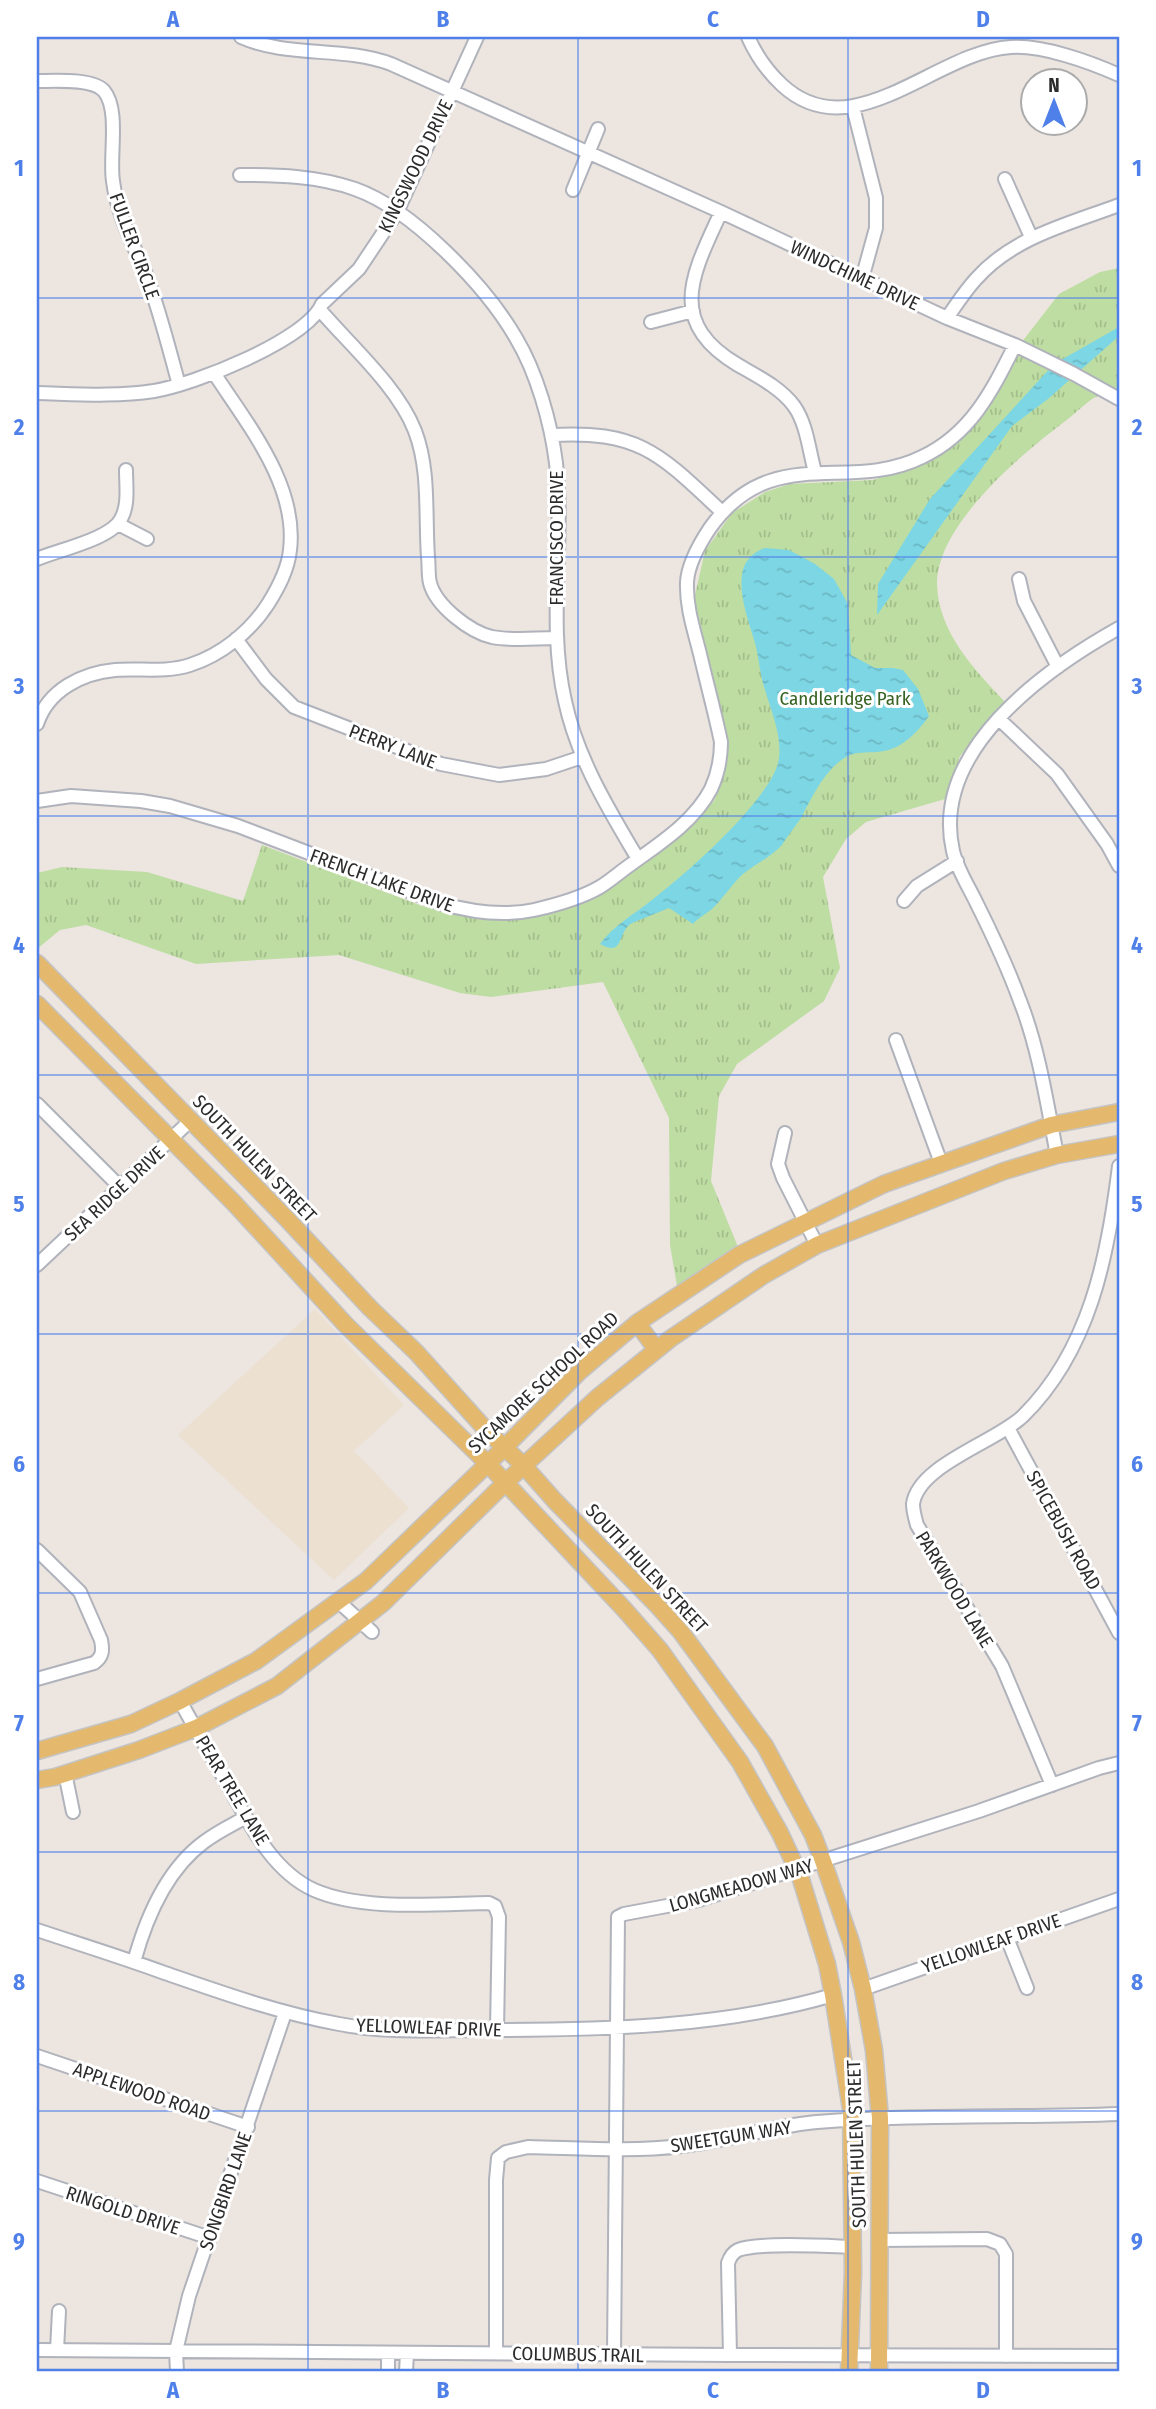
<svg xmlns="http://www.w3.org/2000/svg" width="1156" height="2409" font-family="'Fira Sans Condensed',sans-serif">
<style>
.education{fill:#ece0d1}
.park{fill:url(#park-tufts)}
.water{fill:url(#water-ripples)}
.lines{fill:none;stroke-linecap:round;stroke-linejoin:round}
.minor-casing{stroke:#b0b3bb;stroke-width:16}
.major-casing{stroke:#c4c4c4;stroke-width:19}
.minor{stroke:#fff;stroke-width:12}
.major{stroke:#e4b96d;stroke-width:16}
.grid{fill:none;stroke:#4f80e9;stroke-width:2;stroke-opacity:0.55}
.labels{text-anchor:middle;stroke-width:6;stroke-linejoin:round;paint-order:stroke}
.street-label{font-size:19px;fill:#2c2c2c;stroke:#fff}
.park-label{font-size:19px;fill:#386322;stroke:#fff}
.neatline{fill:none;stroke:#4f80e9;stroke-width:2.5}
.grid-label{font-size:23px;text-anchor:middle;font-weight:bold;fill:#4f80e9}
</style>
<defs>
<pattern id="park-tufts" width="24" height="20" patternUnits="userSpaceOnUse" patternTransform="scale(1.75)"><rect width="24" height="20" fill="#bedda2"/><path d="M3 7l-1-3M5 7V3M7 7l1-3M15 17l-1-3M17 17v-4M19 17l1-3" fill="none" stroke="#a3be8c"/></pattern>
<pattern id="water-ripples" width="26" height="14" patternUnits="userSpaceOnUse" patternTransform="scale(1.75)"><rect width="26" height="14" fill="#7dd6e4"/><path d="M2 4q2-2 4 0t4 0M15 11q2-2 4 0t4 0" fill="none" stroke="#6cb8c4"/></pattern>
</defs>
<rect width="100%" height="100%" fill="#ece5e0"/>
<!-- education -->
<path class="education" d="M315 1309 404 1405 354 1451 409 1508 334 1580 178 1435Z"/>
<!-- park -->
<path class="park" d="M1119 268V395C1113 396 1104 394 1098 396 1088 400 1077 412 1068 419 1024 452 936 524 937 585 939 633 974 669 1005 702L960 756 945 799 866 822 846 839 823 877 840 968 824 1001 737 1064 719 1096 711 1181 738 1247 677 1286 670 1245 669 1118 603 982 491 997 460 993 339 955 196 964 86 925 60 930 37 949V873L62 867 147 872 243 901 262 845 422 906 478 918 543 915 606 890 691 826 714 801 724 776 726 732 694 599 705 551 732 513 765 492 790 484 873 480 928 463 969 431 1007 361 1059 294 1100 272Z"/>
<!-- water -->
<path class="water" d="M1119 327V336L1048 399 1012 426 877 615 878 584 930 499 1054 364Z
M765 548 789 550 815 564 834 579 848 604 851 655 875 668H893L903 670 918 689 929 716C917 733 900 751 877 752 866 753 857 751 846 757 825 769 812 797 801 818 795 827 788 835 782 845 772 856 756 864 743 874 732 884 725 896 714 907 708 913 699 917 693 924L669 908C657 913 644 918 632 923 617 931 625 958 600 944 614 925 635 914 653 899 685 875 775 796 779 758 782 735 771 711 765 690 760 675 759 658 755 643 749 622 739 597 742 575 743 562 753 552 765 548Z"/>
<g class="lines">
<!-- minor casing -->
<g class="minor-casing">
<path id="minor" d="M241 37C288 58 343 46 391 64L721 212 947 318 1015 345 1074 374 1119 399
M748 37C756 55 767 71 782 85 853 151 936 51 1011 47 1043 45 1090 62 1119 75
M37 81C53 81 93 78 104 91 120 110 109 157 113 181 117 215 134 245 147 277 160 312 169 349 179 385
M853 107 876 198V228L862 279
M240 175C279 175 318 176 355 189 412 209 486 286 516 338 537 373 551 423 556 463 565 543 547 623 565 701 577 758 609 810 638 859
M1005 179 1031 237
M573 190 598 129
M721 212C693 273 665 322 738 365 757 376 781 388 794 406 807 424 809 451 815 472
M320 310C350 345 398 387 415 431 430 470 425 515 428 557 429 565 428 575 430 583 436 606 470 632 492 637 513 641 535 638 556 638
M947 318C956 305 965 291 976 279 1013 237 1069 224 1119 205
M651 322 693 311
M37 393C76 394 115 397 154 391 193 385 307 340 322 304L359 269 397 212 477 37
M552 435C640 430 661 455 722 512
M118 524 147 539
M37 559C58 550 111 539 121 519 129 505 126 486 126 470
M1019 579 1024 601 1058 667
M236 639 266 679 294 707 441 764 499 775 546 769 582 757
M999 719 1057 774 1107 844 1119 866
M37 724C48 690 82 673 115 670 140 668 165 673 190 665 221 655 250 632 268 604 278 588 288 570 290 550 298 485 247 424 214 373
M37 801 71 796 141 801 170 806 238 826 440 903C471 912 502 917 534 910 556 905 581 898 600 887 610 881 620 872 630 865 659 844 694 822 711 789 718 774 721 758 721 742 715 713 707 684 700 654 694 630 686 607 687 582 688 564 700 543 710 528 772 441 847 494 922 457 971 434 992 391 1015 345
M904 901 917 886 957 861
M896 1040 941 1163
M37 1104 121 1188
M785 1133 778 1164 783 1178 817 1245
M1057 1155C1047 1104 1039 1049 1020 1001 1008 968 993 936 977 904 969 887 957 869 953 851 930 751 1044 670 1119 628
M37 1265 190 1121
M1008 1428 1119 1633
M37 1550 80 1592 101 1640C103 1650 103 1657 94 1663L37 1679
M339 1602 372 1632
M180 1701C195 1728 210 1754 225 1780 248 1820 270 1870 314 1890 362 1911 437 1904 489 1903L495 1906 499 1917 497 2030
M65 1773 73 1812
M1052 1785 1002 1666 917 1525C915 1518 913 1511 913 1504 918 1465 996 1442 1023 1416 1090 1350 1108 1256 1119 1166
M37 1930C79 1944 121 1957 162 1972 220 1992 278 2013 339 2024 385 2033 435 2030 482 2030 599 2030 720 2028 833 1995
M1007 1938 1027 1988
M134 1962C146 1918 166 1870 204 1842 217 1832 232 1825 246 1817
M863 1989 1119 1899
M37 2056 248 2127
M37 2181 210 2238
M880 2240 987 2239 1000 2244 1006 2254V2356
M37 2350 730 2355 1119 2356
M57 2350 59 2311
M388 2353V2372
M496 2353V2180L498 2158 506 2152 528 2147C579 2148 631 2152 682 2146 727 2141 771 2126 817 2122 918 2114 1019 2118 1119 2114
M614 2354 618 1917 624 1914 699 1900 979 1811 1099 1768 1119 1763
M730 2355 728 2263C730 2257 732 2253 738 2250 759 2242 827 2246 852 2247
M177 2372 176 2351 189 2296 285 2013
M406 2372 407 2353"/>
</g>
<!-- major casing -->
<g class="major-casing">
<path id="major" d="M37 963 286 1218 370 1308 416 1352 487 1431 524 1466 555 1501 656 1604 681 1632 765 1746 813 1835 823 1861 851 1942 863 1989 874 2050 880 2118 879 2372
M37 1004 234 1203 345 1324 487 1463 624 1609 660 1650 740 1762 780 1833 800 1876 827 1964 833 1995 851 2109 853 2272 849 2372
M637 1323 656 1349
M37 1751 131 1724 180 1701 256 1661 366 1581 505 1447 579 1372 637 1323 739 1255 884 1184 1051 1125 1119 1112
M37 1780 55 1777 139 1750 196 1728 277 1686 383 1603 506 1482 597 1398 670 1339 764 1275 817 1245 1004 1171 1057 1155 1119 1144"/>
</g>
<!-- minor -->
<use href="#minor" class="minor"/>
<!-- major -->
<use href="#major" class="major"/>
</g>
<!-- grid -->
<path class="grid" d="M308 37V2372M578 37V2372M848 37V2372M37 298H1119M37 557H1119M37 816H1119M37 1075H1119M37 1334H1119M37 1593H1119M37 1852H1119M37 2111H1119"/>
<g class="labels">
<!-- street labels -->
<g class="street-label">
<text transform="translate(415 166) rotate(-64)" y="7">KINGSWOOD DRIVE</text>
<text transform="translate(135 246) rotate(70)" y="7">FULLER CIRCLE</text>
<text transform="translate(855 275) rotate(25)" y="7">WINDCHIME DRIVE</text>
<text transform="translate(556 538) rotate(-90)" y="7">FRANCISCO DRIVE</text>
<text transform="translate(393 746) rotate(21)" y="7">PERRY LANE</text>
<text transform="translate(382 880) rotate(20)" y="7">FRENCH LAKE DRIVE</text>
<text transform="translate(255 1158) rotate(46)" y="7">SOUTH HULEN STREET</text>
<text transform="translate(114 1193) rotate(-43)" y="7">SEA RIDGE DRIVE</text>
<text transform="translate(543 1382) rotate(-43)" y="7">SYCAMORE SCHOOL ROAD</text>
<text transform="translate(1064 1530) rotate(61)" y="7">SPICEBUSH ROAD</text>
<text transform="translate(647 1568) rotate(47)" y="7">SOUTH HULEN STREET</text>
<text transform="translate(955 1589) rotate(59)" y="7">PARKWOOD LANE</text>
<text transform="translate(233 1790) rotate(59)" y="7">PEAR TREE LANE</text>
<text transform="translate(741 1885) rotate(-16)" y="7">LONGMEADOW WAY</text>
<text transform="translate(991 1943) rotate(-19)" y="7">YELLOWLEAF DRIVE</text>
<text transform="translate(429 2027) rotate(2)" y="7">YELLOWLEAF DRIVE</text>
<text transform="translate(142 2091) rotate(19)" y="7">APPLEWOOD ROAD</text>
<text transform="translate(731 2136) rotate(-9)" y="7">SWEETGUM WAY</text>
<text transform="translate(856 2144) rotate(-92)" y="7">SOUTH HULEN STREET</text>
<text transform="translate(225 2191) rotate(-71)" y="7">SONGBIRD LANE</text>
<text transform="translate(123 2210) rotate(18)" y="7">RINGOLD DRIVE</text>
<text transform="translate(578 2354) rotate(1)" y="7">COLUMBUS TRAIL</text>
</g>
<!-- park labels -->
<g class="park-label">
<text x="845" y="705">Candleridge Park</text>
</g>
</g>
<!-- border -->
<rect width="1156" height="2409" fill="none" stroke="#ffffff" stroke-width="77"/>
<!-- north arrow -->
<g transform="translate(1054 102)"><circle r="33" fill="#ffffff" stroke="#ababab" stroke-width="2"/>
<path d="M0-5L12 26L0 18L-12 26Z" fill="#4f80e9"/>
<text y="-10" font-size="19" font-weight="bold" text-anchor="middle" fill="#2c2c2c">N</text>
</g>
<rect x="38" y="38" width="1080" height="2332" class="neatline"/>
<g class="grid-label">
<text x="173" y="27">A</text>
<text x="443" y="27">B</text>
<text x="713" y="27">C</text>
<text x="983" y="27">D</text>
<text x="19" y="176">1</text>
<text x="1137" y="176">1</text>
<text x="19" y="435">2</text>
<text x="1137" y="435">2</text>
<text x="19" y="694">3</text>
<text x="1137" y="694">3</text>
<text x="19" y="953">4</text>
<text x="1137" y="953">4</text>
<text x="19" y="1212">5</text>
<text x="1137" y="1212">5</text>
<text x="19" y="1472">6</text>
<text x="1137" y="1472">6</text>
<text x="19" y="1731">7</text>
<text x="1137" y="1731">7</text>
<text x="19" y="1990">8</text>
<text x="1137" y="1990">8</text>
<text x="19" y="2249">9</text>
<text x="1137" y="2249">9</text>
<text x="173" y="2398">A</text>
<text x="443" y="2398">B</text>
<text x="713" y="2398">C</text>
<text x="983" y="2398">D</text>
</g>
</svg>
